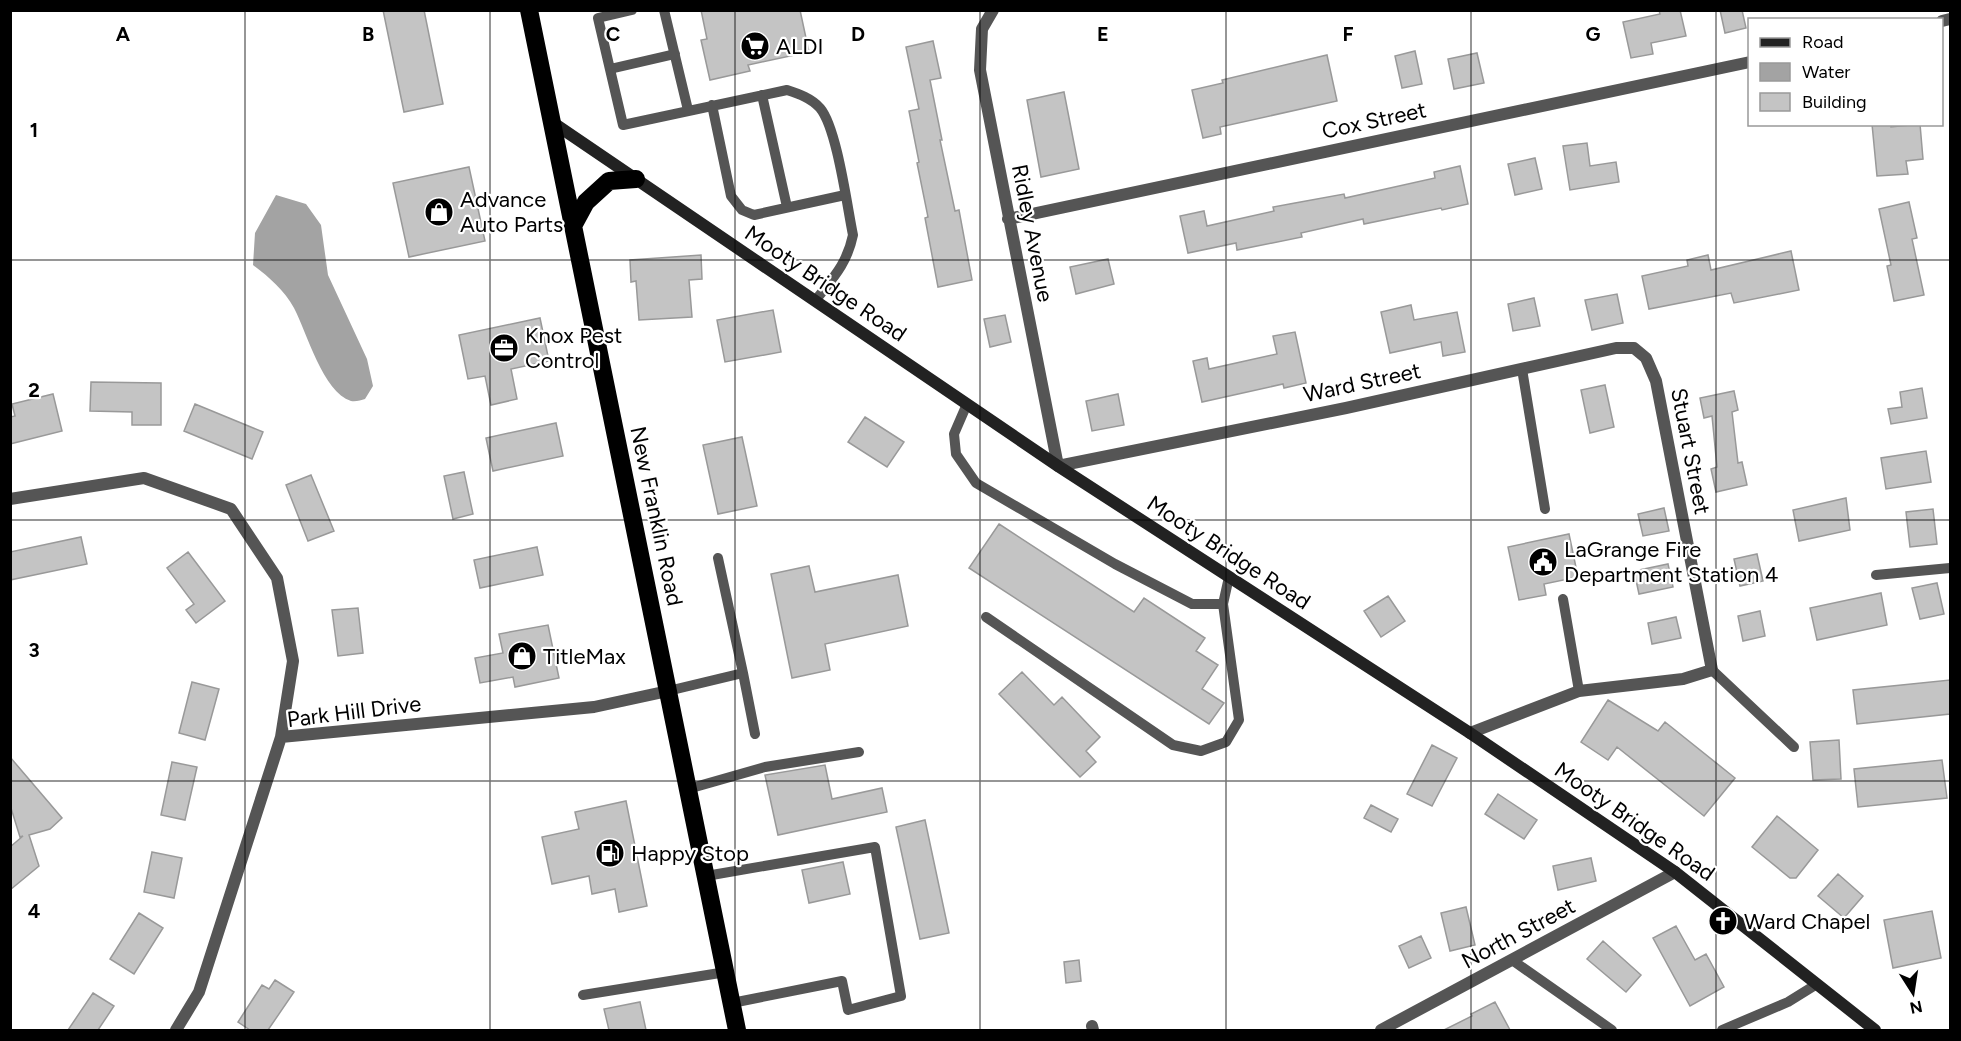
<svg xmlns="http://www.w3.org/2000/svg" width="1961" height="1041" font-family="Figtree,sans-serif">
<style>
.water{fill:#a3a3a3}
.building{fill:#c4c4c4;stroke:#999;stroke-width:1.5}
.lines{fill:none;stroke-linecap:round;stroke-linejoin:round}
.lane{stroke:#555;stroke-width:10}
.street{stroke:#555;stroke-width:12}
.secondary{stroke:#222;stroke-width:12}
.highway{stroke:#000;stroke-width:18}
.grid{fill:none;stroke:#000;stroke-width:1.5;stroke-opacity:0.55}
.labels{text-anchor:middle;stroke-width:4.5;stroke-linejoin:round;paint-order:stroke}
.poi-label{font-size:22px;fill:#000;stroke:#fff;text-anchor:start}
.street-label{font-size:22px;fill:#000;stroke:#fff}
.grid-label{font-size:20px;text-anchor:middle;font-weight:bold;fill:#000;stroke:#fff;stroke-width:4.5;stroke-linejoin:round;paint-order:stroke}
</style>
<rect width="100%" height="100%" fill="#fff"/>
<!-- water -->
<path class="water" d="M276 195 306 204 321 225 328 275 367 359 373 386 365 399C361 400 356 402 351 401 323 392 307 333 294 308 284 290 269 277 253 265L255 233Z"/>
<!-- building -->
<path class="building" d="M383 10H424L443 104 404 112Z
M701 10H800L809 52 748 65 750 71 710 80 701 40 707 39Z
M1659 10H1680L1686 36 1651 43 1653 54 1631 58 1623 22 1660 14Z
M1720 10H1742L1746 28 1725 33Z
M933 41 941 78 930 80 942 140H940L955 211 959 210 972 280 938 287 925 218 928 217 917 163 919 162 909 111 919 109 906 47Z
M1415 51 1422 84 1402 88 1395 56Z
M1477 53 1484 83 1454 89 1448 59Z
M1327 55 1337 101 1220 127 1221 134 1203 138 1192 90 1223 83 1222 80Z
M1064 92 1079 169 1041 177 1027 100Z
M1872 124H1891V127L1920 124 1923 159 1906 161 1908 174 1877 176Z
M1587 143 1590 166 1616 162 1619 182 1570 190 1563 146Z
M1535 158 1542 189 1515 195 1508 164Z
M1460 166 1468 204 1442 210 1441 208 1364 224 1363 219 1301 233 1302 237 1237 250 1236 243 1188 253 1180 216 1204 211 1207 226 1274 211 1273 207 1295 203 1344 194 1345 198 1435 178 1434 172Z
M469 167 485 241 409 257 393 183Z
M1909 202 1917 238 1912 239 1924 295 1894 301 1887 266 1891 265 1879 209Z
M1791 251 1799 290 1734 303 1731 293 1649 309 1642 276 1688 266 1687 260 1708 255 1711 270Z
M701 255 702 279 689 280 692 317 639 320 636 281 631 282 630 260Z
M1108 259 1114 284 1076 294 1070 267Z
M1617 294 1623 323 1592 330 1585 300Z
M1534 298 1540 326 1513 331 1508 304Z
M1411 305 1414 320 1457 312 1465 352 1443 356 1441 342 1390 353 1381 312Z
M773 310 781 352 725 362 717 320Z
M1005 315 1011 342 990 347 984 319Z
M540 318 549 361 511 369 517 399 491 405 485 376 468 379 459 335Z
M1295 332 1306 383 1284 388 1283 384 1202 402 1193 361 1207 358 1209 369 1277 354 1273 336Z
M91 382 161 383V425H132V412L90 411Z
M1605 385 1614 427 1590 433 1581 390Z
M1922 388 1927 418 1891 424 1888 409 1902 407 1900 392Z
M1734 391 1738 410 1732 412 1738 463 1742 462 1747 485 1716 492 1711 469 1717 467 1712 416 1704 418 1700 398Z
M53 394 62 431 10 444V417L15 416 12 404Z
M1118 394 1124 425 1092 431 1086 401Z
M195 404 263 432 252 459 184 431Z
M865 417 904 442 887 467 848 442Z
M556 423 563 456 493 471 486 438Z
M742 437 757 506 718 514 703 445Z
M1926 451 1931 482 1886 489 1881 458Z
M464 472 473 514 453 519 444 476Z
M311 475 334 531 308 541 286 485Z
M1846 498 1850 530 1799 541 1793 510Z
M1664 508 1669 531 1643 536 1638 514Z
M1933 509 1937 544 1910 547 1906 512Z
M999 524 1134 612 1144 598 1205 638 1196 651 1218 665 1202 689 1224 703 1209 724 969 568Z
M1569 534 1578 577 1544 584 1546 595 1519 600 1508 547Z
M81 537 87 564 10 580V552Z
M537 547 543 575 480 588 474 560Z
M188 552 225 601 196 623 186 610 194 604 167 568Z
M1757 554 1763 581 1740 586 1734 559Z
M1668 564 1673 587 1639 594 1634 571Z
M809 566 815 592 898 575 908 626 825 644 830 670 792 678 771 574Z
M1937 583 1944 614 1920 619 1912 588Z
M1881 593 1887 625 1817 640 1810 608Z
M1388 596 1405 621 1381 637 1364 611Z
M358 608 363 653 338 656 332 610Z
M1760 611 1765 636 1743 641 1738 616Z
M1676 617 1681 638 1652 644 1648 623Z
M548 625 559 678 515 687 513 677 480 683 475 658 503 653 499 634Z
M1022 672 1054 705 1062 697 1100 737 1086 751 1096 762 1080 777 999 694Z
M1950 680V714L1857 724 1853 690Z
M192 682 219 689 205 740 179 733Z
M1608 700 1658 731 1665 722 1735 778 1704 816 1617 747 1608 760 1581 742Z
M1839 740 1841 779 1813 780 1810 742Z
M1432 745 1457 758 1432 806 1407 794Z
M10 757 62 818 50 829 29 835 39 866 10 890V847L23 836 20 837 10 805Z
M1942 760 1947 798 1858 807 1854 769Z
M172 762 197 767 185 820 161 815Z
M825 765 832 799 882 788 887 812 778 835 765 775Z
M1498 794 1537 820 1524 839 1485 814Z
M626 801 647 906 619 912 615 889 592 894 589 876 552 884 542 837 579 829 575 812Z
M1371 805 1398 819 1391 832 1364 818Z
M1777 816 1818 850 1796 878H1790L1752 847Z
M925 820 949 933 920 939 896 827Z
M152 852 182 858 174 898 144 892Z
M1591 858 1596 881 1558 890 1553 866Z
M843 862 850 894 809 903 802 870Z
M1838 874 1863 896 1844 918 1818 896Z
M1466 907 1475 945 1450 951 1441 913Z
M1932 911 1941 958 1893 968 1884 920Z
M139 913 163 928 134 974 110 959Z
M1676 926 1695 960 1706 954 1724 987 1690 1006 1653 938Z
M1421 936 1431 958 1409 968 1399 946Z
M1603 941 1641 975 1626 992 1587 959Z
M1079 960 1081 981 1066 983 1064 962Z
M275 980 294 992 268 1030H250L238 1022 262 985 269 989Z
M93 993 114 1006 98 1030H68Z
M640 1002 646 1030H609L604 1009Z
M1495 1002 1510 1030H1444L1472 1016 1471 1014Z"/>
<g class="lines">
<!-- lane -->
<path class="lane" d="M632 10 598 18 623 125 787 90C799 94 811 98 820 108 837 128 847 206 853 235 847 264 833 278 815 301
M664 10 688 110
M610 69 675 54
M762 95 787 207
M712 105 731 196 742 210 754 215 845 195
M1522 369 1545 509
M967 404 954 434 956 454 976 483 1115 564 1192 604H1223
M718 558 743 673
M1876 575 1950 568
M1563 599 1579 691
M986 617 1173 745 1201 751 1226 742 1239 720 1223 604 1229 577
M1712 670 1794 747
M668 691 743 673 755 734
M688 789 765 767 859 752
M706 876 875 847 901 996 848 1010 842 981 732 1003
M1512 960 1612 1030
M583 995 726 972
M1722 1030 1788 1002 1817 984"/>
<!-- street -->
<path class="street" d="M993 10 982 29 980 70 1058 466 1346 408 1616 348H1634L1646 358 1656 381 1712 670 1683 679 1579 691 1470 733
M1942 21 1950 19
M1008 219 1750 62
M10 499 144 478 231 509 277 578 293 661 281 737 199 992 176 1030
M281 737 594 707 668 691
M1092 1026 1093 1030
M1381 1030 1675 872"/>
<!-- secondary -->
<path class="secondary" d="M552 122 1058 466 1470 733 1675 872 1875 1030"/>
<!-- highway -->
<path class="highway" d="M529 10 737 1030
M573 226 586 202 609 181 636 179"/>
</g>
<!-- grid -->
<path class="grid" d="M245 10V1030M490 10V1030M735 10V1030M980 10V1030M1226 10V1030M1471 10V1030M1716 10V1030M10 260H1950M10 520H1950M10 781H1950"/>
<!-- icons -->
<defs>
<g id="supermarket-disc" transform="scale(1.5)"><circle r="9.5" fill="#000" stroke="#fff"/><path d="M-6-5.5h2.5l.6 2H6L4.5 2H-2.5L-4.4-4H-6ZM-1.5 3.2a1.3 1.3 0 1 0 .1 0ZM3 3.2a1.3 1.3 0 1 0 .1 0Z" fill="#fff"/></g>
<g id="shop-disc" transform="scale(1.5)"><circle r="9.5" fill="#000" stroke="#fff"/><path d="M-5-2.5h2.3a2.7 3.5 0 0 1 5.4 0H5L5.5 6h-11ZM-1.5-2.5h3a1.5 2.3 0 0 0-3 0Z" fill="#fff"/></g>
<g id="office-disc" transform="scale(1.5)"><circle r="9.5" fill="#000" stroke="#fff"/><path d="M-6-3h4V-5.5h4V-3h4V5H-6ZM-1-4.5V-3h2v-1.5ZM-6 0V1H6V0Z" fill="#fff"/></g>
<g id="civic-disc" transform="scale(1.5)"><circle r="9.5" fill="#000" stroke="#fff"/><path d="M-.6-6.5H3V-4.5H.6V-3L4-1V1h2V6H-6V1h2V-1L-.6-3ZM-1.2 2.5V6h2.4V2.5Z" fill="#fff"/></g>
<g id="fuel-disc" transform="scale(1.5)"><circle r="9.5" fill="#000" stroke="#fff"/><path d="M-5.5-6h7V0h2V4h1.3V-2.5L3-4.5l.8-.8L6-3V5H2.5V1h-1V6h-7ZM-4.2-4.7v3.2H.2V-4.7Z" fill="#fff"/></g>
<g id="church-disc" transform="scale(1.5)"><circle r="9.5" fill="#000" stroke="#fff"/><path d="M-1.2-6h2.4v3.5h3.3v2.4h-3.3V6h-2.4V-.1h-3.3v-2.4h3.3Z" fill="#fff"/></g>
</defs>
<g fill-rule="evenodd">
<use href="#supermarket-disc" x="755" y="46"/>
<use href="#shop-disc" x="439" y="212"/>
<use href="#office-disc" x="504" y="348"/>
<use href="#civic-disc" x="1543" y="562"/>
<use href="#shop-disc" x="522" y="656"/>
<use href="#fuel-disc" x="610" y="853"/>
<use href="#church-disc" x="1723" y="921"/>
</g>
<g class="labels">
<!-- poi labels -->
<g class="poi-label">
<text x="776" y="54">ALDI</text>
<text x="460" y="207">Advance<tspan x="460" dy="25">Auto Parts</tspan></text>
<text x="525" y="343">Knox Pest<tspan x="525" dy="25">Control</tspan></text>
<text x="1564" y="557">LaGrange Fire<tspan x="1564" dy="25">Department Station 4</tspan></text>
<text x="543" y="664">TitleMax</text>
<text x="631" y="861">Happy Stop</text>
<text x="1744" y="929">Ward Chapel</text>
</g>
<!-- street labels -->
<g class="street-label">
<text transform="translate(1374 120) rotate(-12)" y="8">Cox Street</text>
<text transform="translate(1033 233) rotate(79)" y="8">Ridley Avenue</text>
<text transform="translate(826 283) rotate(34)" y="8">Mooty Bridge Road</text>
<text transform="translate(1362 382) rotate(-12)" y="8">Ward Street</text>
<text transform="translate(1691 451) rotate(79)" y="8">Stuart Street</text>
<text transform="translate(657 516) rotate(78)" y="8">New Franklin Road</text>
<text transform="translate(1229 552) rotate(33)" y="8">Mooty Bridge Road</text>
<text transform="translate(354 711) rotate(-7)" y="8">Park Hill Drive</text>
<text transform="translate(1635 821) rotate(35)" y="8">Mooty Bridge Road</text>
<text transform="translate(1518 933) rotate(-28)" y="8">North Street</text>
</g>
</g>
<g class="grid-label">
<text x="123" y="41">A</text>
<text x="368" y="41">B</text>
<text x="613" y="41">C</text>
<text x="858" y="41">D</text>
<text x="1103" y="41">E</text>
<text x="1348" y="41">F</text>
<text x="1593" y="41">G</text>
<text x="34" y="137">1</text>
<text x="34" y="397">2</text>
<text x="34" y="657">3</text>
<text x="34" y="918">4</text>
</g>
<!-- border -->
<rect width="1961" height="1041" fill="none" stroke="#000000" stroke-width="24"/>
<!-- legend -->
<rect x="1748" y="18" width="195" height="108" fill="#ffffff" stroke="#999999" stroke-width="1.5"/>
<rect x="1760" y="38" width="30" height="9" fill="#222222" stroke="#999999" stroke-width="1.5"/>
<text x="1802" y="48" font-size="18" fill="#000000">Road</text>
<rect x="1760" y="63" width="30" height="18" fill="#a3a3a3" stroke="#999999" stroke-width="1.5"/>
<text x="1802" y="78" font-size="18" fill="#000000">Water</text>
<rect x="1760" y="93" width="30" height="18" fill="#c4c4c4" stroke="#999999" stroke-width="1.5"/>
<text x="1802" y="108" font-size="18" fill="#000000">Building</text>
<!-- north arrow -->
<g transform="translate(1913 993) rotate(168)" stroke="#ffffff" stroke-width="4.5" paint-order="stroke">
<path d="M0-4.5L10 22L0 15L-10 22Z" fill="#000000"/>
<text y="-9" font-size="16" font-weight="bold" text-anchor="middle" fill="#000000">N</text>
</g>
</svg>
